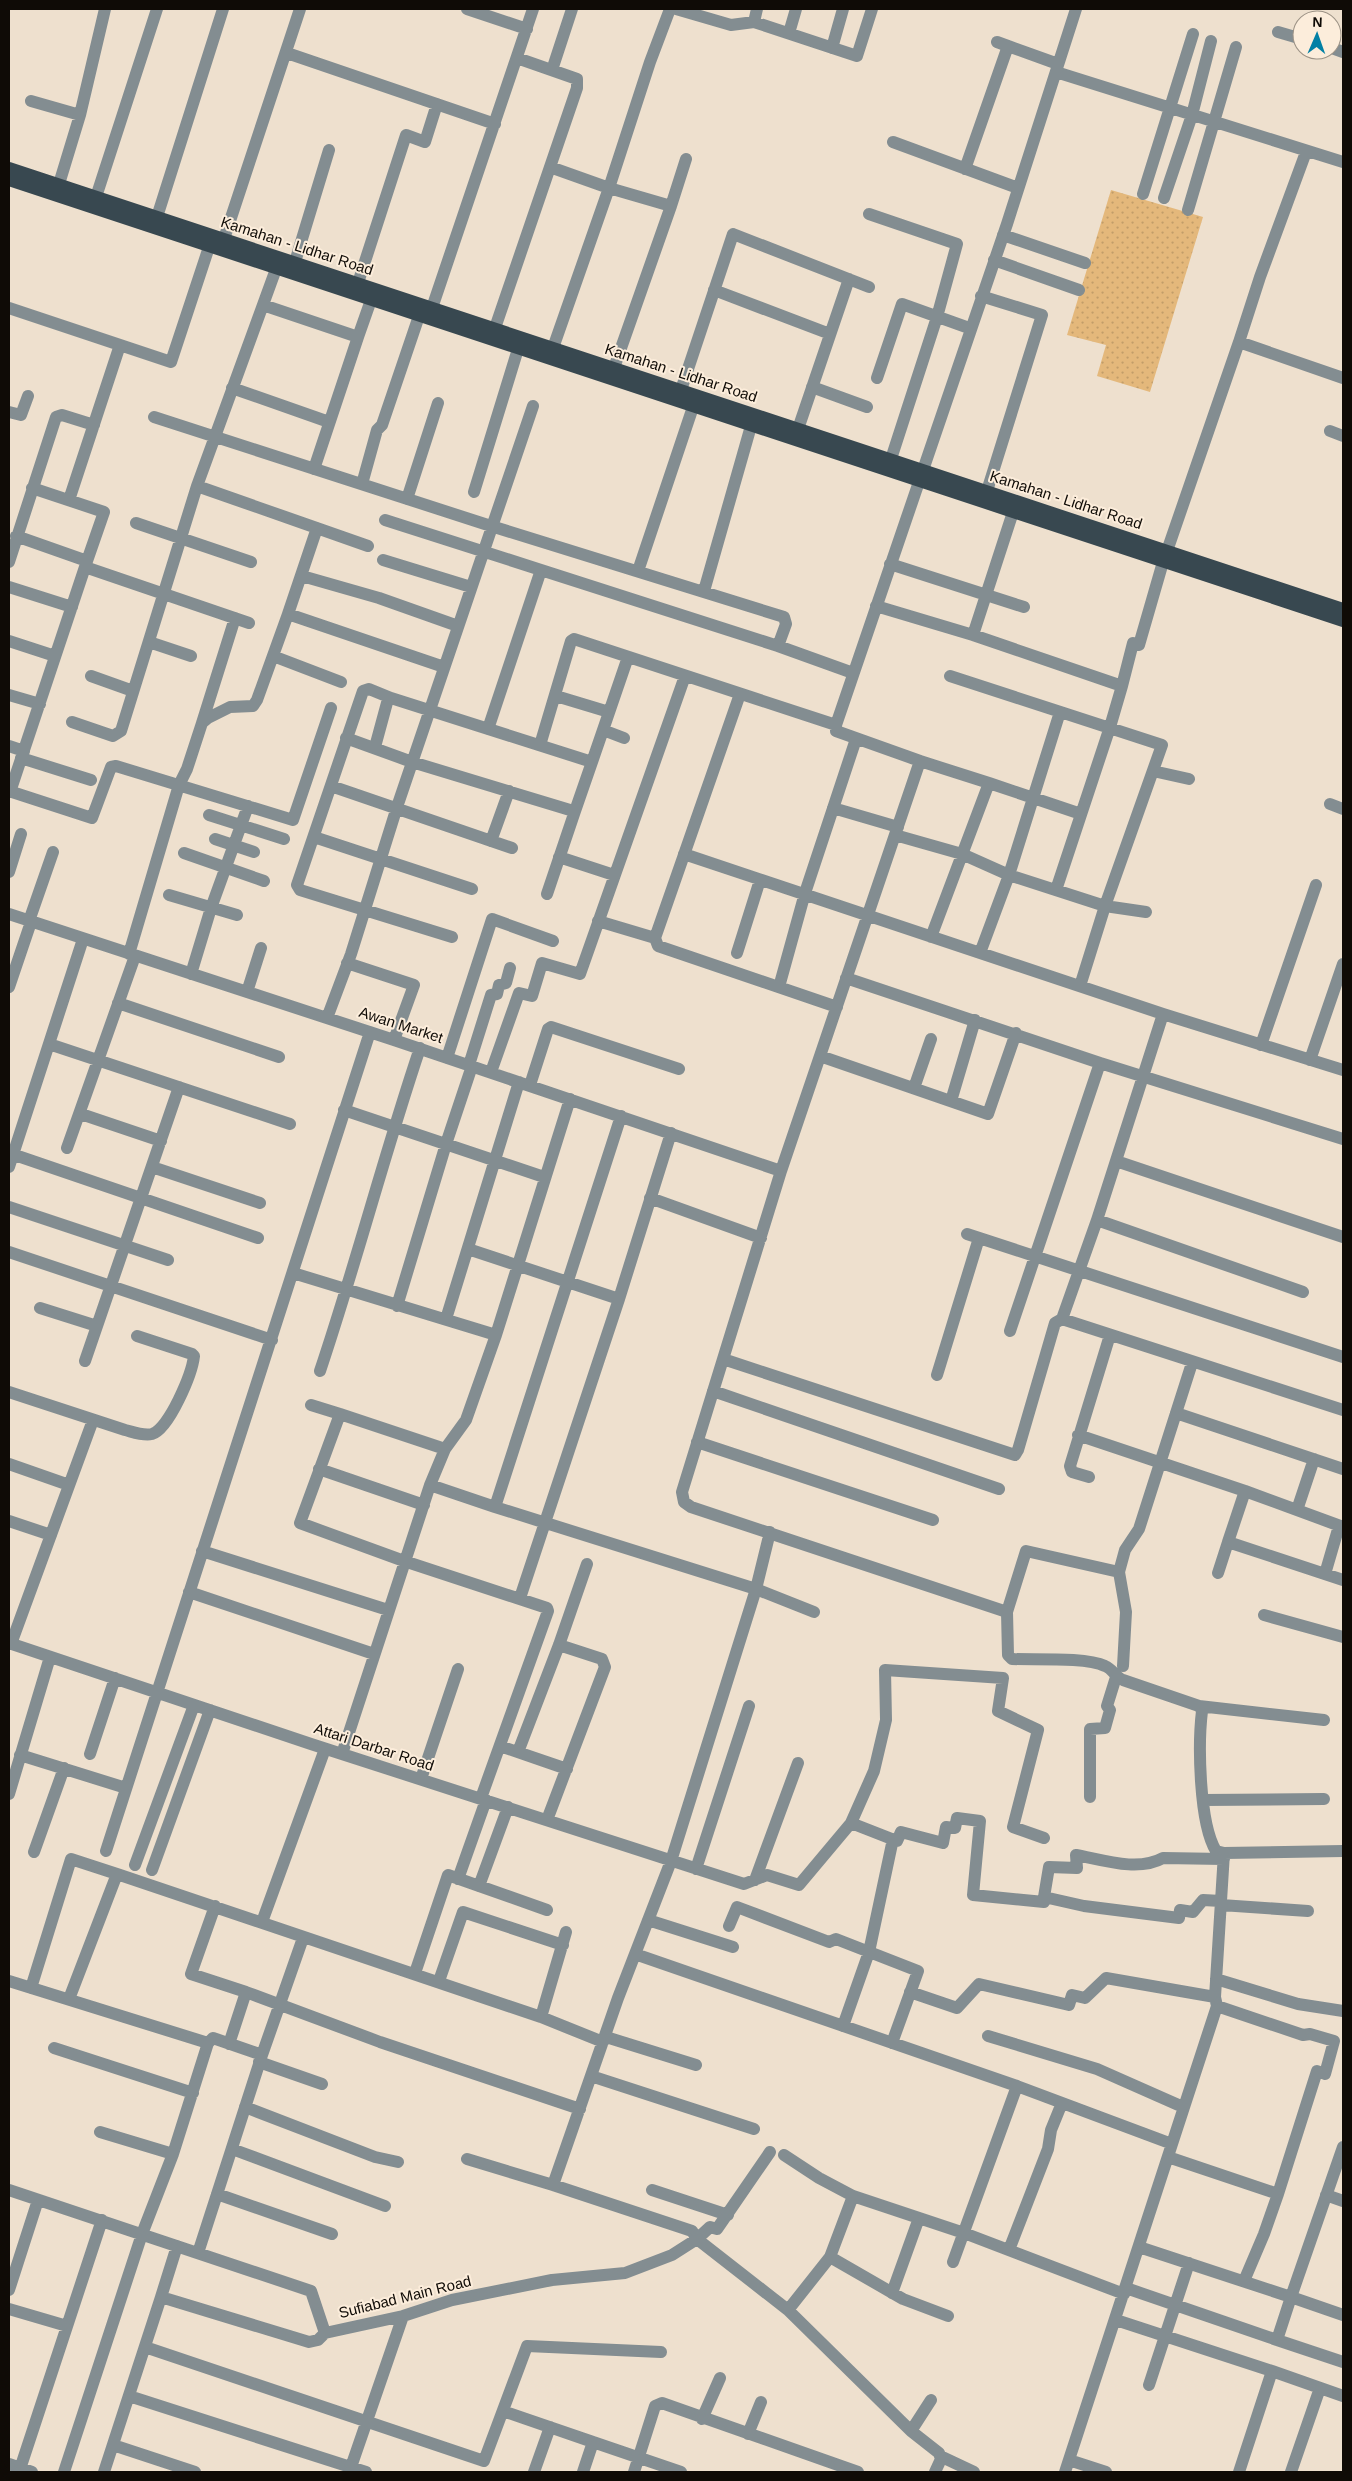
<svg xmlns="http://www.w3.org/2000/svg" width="1352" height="2481" font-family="Arial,sans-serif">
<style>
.green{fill:url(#green-dots)}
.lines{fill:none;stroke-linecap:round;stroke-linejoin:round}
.minor{stroke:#838d91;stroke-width:12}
.major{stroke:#384850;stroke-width:12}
.labels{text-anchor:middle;stroke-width:4;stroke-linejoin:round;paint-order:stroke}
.street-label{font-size:15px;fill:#0f0b06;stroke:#fceddb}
</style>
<defs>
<pattern id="green-dots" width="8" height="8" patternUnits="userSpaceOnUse" patternTransform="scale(1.25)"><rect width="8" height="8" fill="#e4b87b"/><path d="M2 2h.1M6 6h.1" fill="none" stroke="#c29d69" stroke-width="1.8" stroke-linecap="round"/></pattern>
</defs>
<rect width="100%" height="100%" fill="#eee0ce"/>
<!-- green -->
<path class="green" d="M1111 190 1203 217 1150 392 1097 376 1106 345 1067 335Z"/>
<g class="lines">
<!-- minor -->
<path class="minor" d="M467 9 527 29
M676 9 731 25 754 22 857 56 872 9
M754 22 757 9
M1278 32 1302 39
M789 33 796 9
M1008 46 1058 64
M832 48 843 9
M1332 48 1343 52
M287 53 495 124
M552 70 572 9
M1056 72 1343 162
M31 101 80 115
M893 142 1018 188
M550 167 609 188 553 348
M965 169 1008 46 997 42
M59 184 80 115 105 9
M1143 194 1193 34
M96 197 157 9
M1164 198 1192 115 1211 41
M671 206 686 159
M1188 210 1236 47
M869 214 957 244 937 317 891 459
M157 217 223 9
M1003 235 1085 263
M224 239 300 9
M994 260 1079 290
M295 262 329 150
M358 283 406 135 425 142 437 104
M714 290 830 334
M981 296 1042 315 987 491
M263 305 358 337 371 300
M9 308 171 362 209 247
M432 308 533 9
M495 328 577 88V79L517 58
M1239 342 1260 277 1306 152
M614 368 671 206 609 188 650 62 670 9
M877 378 902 304 969 328
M812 387 867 407
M232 388 329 422
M681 390 733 234 869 287
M9 412 21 415 28 396
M154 417 491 526 784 617 786 624 778 646 853 673
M798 429 849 279
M1330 431 1343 436
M314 469 358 337
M362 484 377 430 382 425 419 316
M197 486 368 546
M32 488 104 512 87 561
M474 492 518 349
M407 499 438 403
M69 500 120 345
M385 520 541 570 488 729
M136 523 251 562
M317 528 288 614 444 667
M1167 551 1239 342 1343 378
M383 560 471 587
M9 562 56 417 62 415 94 425
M890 564 1024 607
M85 567 249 623
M541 570 778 646
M638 571 693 407
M302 576 379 598 458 626
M9 587 72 607
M704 591 751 426
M876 606 973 635 1122 686 1133 643 1139 645 1163 562
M973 635 1013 512
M9 641 55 656
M149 642 191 656
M273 656 341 682
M91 676 133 691
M950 676 1162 745 1105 906 1146 912
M740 694 655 938 658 946 837 1007
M9 695 40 704
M556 696 609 712
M391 698 369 689 363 691 297 885 300 890 452 937
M72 722 113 736 121 731 197 486 276 269
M202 723 235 618
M603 730 628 657
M346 738 412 762 570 810 574 814 547 894
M540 745 571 641 574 639 836 725
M9 746 24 751
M375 747 388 699 391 698 592 762 603 730 624 738
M21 758 91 780
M920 761 989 783 931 937
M1153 771 1189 779
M989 783 1081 814
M331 786 512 848
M9 791 92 818 111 767 116 766 293 820 331 708
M10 792 87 561 16 536
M1330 804 1343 809
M833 808 898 827
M574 814 592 762
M209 815 284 839
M895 835 962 854 1009 875 1060 712
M314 837 472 889
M215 839 254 852
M491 841 509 791
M184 853 264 881
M684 854 1163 1014 1343 1070
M559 857 614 875
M9 872 21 834
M1056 890 1110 727 1122 686
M169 895 237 915
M9 914 394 1040 781 1171
M29 921 53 852
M598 921 655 938
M737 953 760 880
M980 953 1009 875 1105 906 1080 986
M129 954 179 785 187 769 202 723 208 718 230 707 253 706 257 700 288 614
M347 963 414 985 394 1040
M191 974 211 908 248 806
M846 978 1100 1063 1343 1139
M9 987 31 922
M779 987 805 893 856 739
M247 992 261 948
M118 1003 279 1057
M1163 1014 1097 1220 1303 1292
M327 1018 351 954 397 807 533 406
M49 1044 290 1124
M1261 1045 1316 885
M820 1056 988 1114 1016 1033
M447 1058 492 919 553 941
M1310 1060 1343 964
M469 1065 491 995 497 994 499 985 506 983 510 968
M491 1072 519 993 532 996 542 963 580 974 685 676
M530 1085 548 1029 551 1027 679 1069
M914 1088 931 1039
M951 1101 975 1020
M344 1110 544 1177
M81 1114 161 1141
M67 1148 135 956
M9 1153 258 1238
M1116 1161 1343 1237
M9 1167 83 939
M152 1167 260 1203
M650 1198 761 1238
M9 1207 168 1260
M1097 1220 1062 1319 1343 1410
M967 1234 1343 1357
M468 1249 619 1299
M9 1252 272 1340
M293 1273 496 1335
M397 1306 446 1144 472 1066
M40 1308 97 1326
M446 1319 519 1082
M1010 1331 1100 1063
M723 1359 1015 1455 1018 1450 1055 1323 1062 1319
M85 1361 179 1087
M320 1371C356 1264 384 1155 420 1048
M937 1375 979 1238
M713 1391 999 1489
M9 1392 125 1430C133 1432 143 1436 152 1434 169 1429 192 1374 194 1356L192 1354 137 1336
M311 1405 340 1414 300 1523 404 1561 547 1608 548 1611 481 1798
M1176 1413 1343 1469
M340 1414 445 1449
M1078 1435 1245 1491 1343 1527
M697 1442 933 1520
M9 1464 69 1485
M319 1469 424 1505
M1089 1477 1072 1472 1070 1466 1110 1335
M430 1485 495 1507 621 1116
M495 1507 756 1589 814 1612
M1297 1510 1314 1459
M9 1521 51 1535
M770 1532 756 1589 671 1861 618 1998 553 2185 692 2231 697 2239 788 2310 911 2431 939 2453 941 2459 935 2472
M1228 1542 1245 1491
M202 1551 388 1610
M1119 1572 1026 1551 1007 1612 1008 1655 1012 1659C1035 1660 1086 1657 1105 1666 1113 1669 1115 1677 1123 1680L1199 1706 1324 1720
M1218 1573 1228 1542 1343 1580
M1325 1574 1339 1526
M189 1592 374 1654
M520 1598 619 1299 671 1133
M1007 1612 691 1507 684 1502 682 1492 781 1171 920 761 836 731V725L1007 224 1076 9
M1264 1615 1343 1637
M9 1643 311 1744 744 1884 767 1875 799 1885 851 1823 874 1771 886 1720 885 1670 1003 1678 998 1711 1038 1730 1013 1827 1044 1838
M11 1644 93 1420
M1123 1666 1126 1612 1119 1572 1125 1550 1139 1529 1192 1363
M1199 1706 1202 1711C1198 1744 1199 1823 1216 1851L1224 1853 1343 1851
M500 1746 567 1769
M518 1752 559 1645 587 1564
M90 1754 115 1678
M342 1754 430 1485 445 1449 466 1420 496 1335 570 1099
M20 1755 126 1788
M421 1779 458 1669
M9 1794 50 1657
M1090 1797V1729L1105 1728 1110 1710 1107 1706 1116 1677
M1203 1800 1324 1799
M547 1820 605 1667 602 1659 559 1645
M851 1823 897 1841 901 1832 943 1843 946 1827 955 1828 957 1818 980 1821 973 1895 1044 1902V1897L1084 1906 1179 1918 1180 1910 1193 1912 1203 1900 1221 1901
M106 1851 370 1032
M34 1852 64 1768
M135 1865 194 1705
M696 1869 749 1706
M152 1870 210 1710
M458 1879 486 1800
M755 1880 798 1763
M479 1886 508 1807
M1044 1897 1049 1867 1077 1868 1076 1855C1103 1860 1138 1872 1163 1858L1224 1859
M1221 1905 1308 1911
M215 1906 191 1974 246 1992 229 2044
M648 1920 733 1947
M262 1922 325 1749
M729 1926 737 1907 829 1942 836 1939 918 1971 892 2043
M635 1954 1017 2086 1172 2144
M415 1973 448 1875 547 1910
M1216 1979 1298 2004 1343 2011
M9 1981 208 2043 173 2154
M439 1981 463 1912 563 1945
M31 1988 71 1859 117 1874
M246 1992 380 2042 580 2109
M910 1992 957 2008 979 1984 1069 2005 1072 1995 1085 1998 1106 1978 1215 1997
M69 1999 117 1874 541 2017 603 2042
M1217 2006 1303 2035 1310 2034 1334 2041 1325 2074 1317 2071 1278 2194
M541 2017 566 1932
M843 2026 869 1952 893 1839
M988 2036 1097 2069 1183 2107
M606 2037 696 2065
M54 2048 193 2093
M262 2055 303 1938
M259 2062 322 2084
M591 2076 754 2129
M245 2107 375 2157 398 2162
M232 2149 385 2206
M784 2155 819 2178 853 2196 964 2233 1124 2294
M1168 2157 1278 2194 1264 2234 1244 2281
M467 2159 553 2185
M9 2190 311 2291 325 2333 403 2316 452 2300 552 2280 625 2273 672 2255 697 2239 710 2227 717 2229 770 2152
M652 2190 728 2215
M217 2194 332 2234
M1326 2195 1343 2201
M177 2246 161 2297 309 2342 318 2340 325 2333
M1139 2247 1291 2297 1343 2147
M1009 2250 1048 2149 1051 2130 1062 2103
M198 2253 262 2055 213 2038 208 2043
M830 2257 903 2299 948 2316
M953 2262 1017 2086
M1126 2288 1277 2340 1291 2297 1343 2315
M9 2290 38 2200
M892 2293 919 2218
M9 2309 67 2326
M788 2310 830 2257 853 2196
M1116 2320 1272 2371 1239 2472
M1277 2340 1343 2362
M145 2347 484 2461 527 2346 661 2352
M1272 2371 1343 2396
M1149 2385 1189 2263
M129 2396 366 2472
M503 2411 593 2442 583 2472
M702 2419 720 2378
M911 2431 931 2400
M748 2434 761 2402
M593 2442 681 2472
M113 2445 195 2472
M940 2456 974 2472
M1069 2460 1106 2472
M9 2464 32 2472
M351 2467 403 2316
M19 2472 102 2220
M64 2472 142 2234 173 2154 100 2132
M104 2472 161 2297
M534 2472 550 2427
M634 2472 655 2406 662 2403 858 2472
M1065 2472 1217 2006 1215 1997 1224 1853
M1291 2472 1320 2388"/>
<!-- major -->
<path class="major" d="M9 168 1343 609
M9 180 1343 621"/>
</g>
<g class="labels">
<!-- street labels -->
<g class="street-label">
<text transform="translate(297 246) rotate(18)" y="5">Kamahan - Lidhar Road</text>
<text transform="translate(681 373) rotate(18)" y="5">Kamahan - Lidhar Road</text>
<text transform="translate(1066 500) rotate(18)" y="5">Kamahan - Lidhar Road</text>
<text transform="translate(401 1025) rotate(18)" y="5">Awan Market</text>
<text transform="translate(374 1747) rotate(18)" y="5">Attari Darbar Road</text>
<text transform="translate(405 2297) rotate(-14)" y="5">Sufiabad Main Road</text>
</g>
</g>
<!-- border -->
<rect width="1352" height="2481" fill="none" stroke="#0f0b06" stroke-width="20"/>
<!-- north arrow -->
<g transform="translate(1317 35) rotate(2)"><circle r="24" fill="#fceddb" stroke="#9d9386"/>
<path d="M0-4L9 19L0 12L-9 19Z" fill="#0280a5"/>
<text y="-8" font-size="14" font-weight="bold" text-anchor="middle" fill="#0f0b06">N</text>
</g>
</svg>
